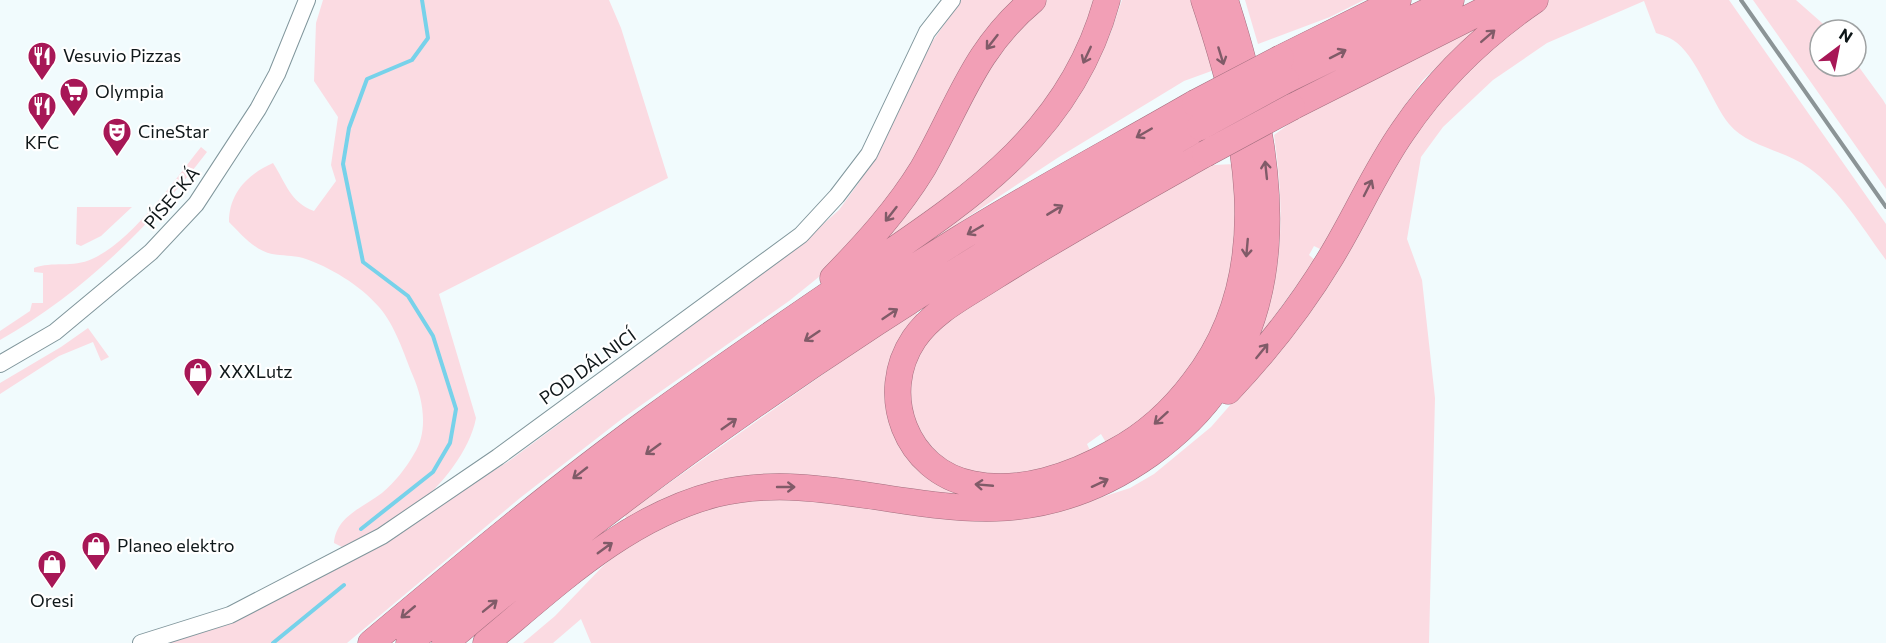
<svg xmlns="http://www.w3.org/2000/svg" width="1886" height="643" font-family="Commissioner,sans-serif">
<style>
.green{fill:#fbdbe2}
.lines{fill:none;stroke-linecap:round;stroke-linejoin:round}
.stream{stroke:#77d2ea;stroke-width:4}
.minor-casing{stroke:#80969c;stroke-width:18}
.highway-casing{stroke:#a36f7f;stroke-width:27}
.minor{stroke:#fff;stroke-width:16}
.highway{stroke:#f29fb6;stroke-width:26}
.rail{stroke:#8b9496;stroke-width:4}
.highway-bridge-casing{stroke:#a36f7f;stroke-width:27;stroke-linecap:butt}
.highway-bridge{stroke:#f29fb6;stroke-width:26}
.oneway{stroke:#805b68}
.labels{text-anchor:middle;stroke-width:4.5;stroke-linejoin:round;paint-order:stroke}
.poi-label{font-size:18px;fill:#0f1719;stroke:#fff;text-anchor:start}
.street-label{font-size:18px;fill:#0f1719;stroke:#fff}
</style>
<rect width="100%" height="100%" fill="#f1fbfd"/>
<!-- green -->
<path class="green" d="M323 0H609L621 28 668 178 439 294 476 418C468 461 422 507 385 530 371 538 356 542 342 547L334 543C336 516 364 507 382 493 395 482 406 468 414 454 429 431 423 399 413 376 404 354 395 325 379 307 360 285 330 267 303 258 292 255 283 256 272 254 255 251 240 233 229 222 229 193 248 174 273 163 286 183 290 202 314 211L336 181 331 165 338 117 314 81 316 23Z
M961 0H1014L984 33 964 62 921 146 889 202 830 268 789 301 623 418 520 498 347 643H168L227 625 374 547 509 461 794 250 839 210 860 181 932 42Z
M1047 0H1098L1083 41 1044 108 988 171 880 245 971 88 1039 4Z
M1122 0H1195L1217 69 1184 81 1059 157 892 267 1037 150 1064 118 1089 79 1111 32Z
M1245 0H1364L1330 17 1258 44Z
M1548 0H1729L1886 224V260C1863 229 1841 191 1809 168 1785 150 1748 147 1729 124 1712 103 1696 54 1673 40 1669 37 1662 35 1656 33L1644 1 1547 43 1493 80 1443 127 1421 157 1407 239 1422 280 1435 398 1429 643H591L581 619 553 643H523L555 616 604 565 629 545 669 522 733 500 807 497 924 517 983 522 1063 510 1130 488 1154 474 1211 427 1246 387 1441 92 1531 11Z
M1753 0H1796L1830 30H1820V66H1856V63L1883 100 1886 105V189Z
M1479 26 1423 80 1400 112 1322 250 1314 246 1309 255 1315 260 1263 332 1260 330C1285 263 1284 206 1274 135L1300 116Z
M201 147 207 152C149 227 83 293 0 340V331L30 311 32 303H43V273L34 272V268C52 261 73 268 92 259 132 241 174 181 201 147Z
M1235 164 1239 228 1221 317 1173 392 1139 425 1108 446 1101 434 1087 444 1092 455C1064 467 1029 476 998 476 940 477 894 417 914 362 922 341 939 327 955 312L1186 176 1213 165Z
M77 207H132L101 236 81 246 76 244Z
M914 310 921 320 894 425 988 499 820 479 629 521 624 515Z
M88 328 109 357 101 361 93 342 59 356 0 394V383L61 347Z"/>
<g class="lines">
<!-- stream -->
<path class="stream" d="M361 529 433 472 450 443 456 409 433 336 408 296 363 262 343 164 349 128 367 79 412 60 428 38 422 0
M273 643 344 585"/>
<!-- minor casing -->
<g class="minor-casing">
<path id="minor" d="M0 364 55 332 151 252 196 204 258 109 277 74 307 0
M141 643 230 615 382 536 498 457 801 235 837 196 869 154 927 32 952 0"/>
</g>
<!-- highway casing -->
<g class="highway-casing">
<path id="highway" d="M1204 0C1245 123 1282 269 1194 382 1173 410 1146 435 1114 452 1072 476 1020 494 972 484 906 471 877 394 914 339 933 311 966 295 994 277 1062 234 1134 194 1205 154
M1281 58 1398 0
M1286 80 1451 0
M1292 107 1504 0
M833 278C866 244 898 209 923 168 959 105 974 49 1033 0
M1228 391C1266 351 1302 305 1331 257 1356 216 1375 171 1403 131 1438 79 1484 35 1535 0
M371 643C464 565 557 487 655 416 718 370 783 326 847 282 959 205 1069 140 1107 0
M409 643C583 495 768 358 962 237 1038 190 1117 148 1195 103
M445 643C677 445 934 276 1200 127
M486 643C556 585 626 517 716 494 810 471 902 511 996 508 1052 506 1105 486 1150 454 1308 341 1276 159 1225 0"/>
</g>
<!-- minor -->
<use href="#minor" class="minor"/>
<!-- highway -->
<use href="#highway" class="highway"/>
<!-- rail -->
<path class="rail" d="M1741 0 1886 207"/>
<!-- highway-bridge casing -->
<g class="highway-bridge-casing">
<path id="highway-bridge" d="M1195 103 1281 58
M1200 127 1286 80
M1205 154 1292 107"/>
</g>
<!-- highway-bridge -->
<use href="#highway-bridge" class="highway-bridge"/>
</g>
<!-- one-way arrows -->
<defs><path id="oneway-shaft" d="M-6 0H5M1.5-3L5.5 0L1.5 3" fill="none" stroke-width="1.6" stroke-linecap="round" stroke-linejoin="round" transform="scale(1.5)"/></defs>
<g class="oneway">
<use href="#oneway-shaft" transform="translate(1488 36) rotate(-41)"/>
<use href="#oneway-shaft" transform="translate(992 42) rotate(128)"/>
<use href="#oneway-shaft" transform="translate(1338 54) rotate(-27)"/>
<use href="#oneway-shaft" transform="translate(1087 55) rotate(115)"/>
<use href="#oneway-shaft" transform="translate(1221 56) rotate(73)"/>
<use href="#oneway-shaft" transform="translate(1144 133) rotate(150)"/>
<use href="#oneway-shaft" transform="translate(1266 170) rotate(-96)"/>
<use href="#oneway-shaft" transform="translate(1368 188) rotate(-63)"/>
<use href="#oneway-shaft" transform="translate(1055 210) rotate(-31)"/>
<use href="#oneway-shaft" transform="translate(891 214) rotate(128)"/>
<use href="#oneway-shaft" transform="translate(975 230) rotate(150)"/>
<use href="#oneway-shaft" transform="translate(1247 248) rotate(95)"/>
<use href="#oneway-shaft" transform="translate(890 314) rotate(-34)"/>
<use href="#oneway-shaft" transform="translate(812 336) rotate(146)"/>
<use href="#oneway-shaft" transform="translate(1262 351) rotate(-51)"/>
<use href="#oneway-shaft" transform="translate(1161 418) rotate(138)"/>
<use href="#oneway-shaft" transform="translate(729 424) rotate(-35)"/>
<use href="#oneway-shaft" transform="translate(653 449) rotate(144)"/>
<use href="#oneway-shaft" transform="translate(580 473) rotate(142)"/>
<use href="#oneway-shaft" transform="translate(1100 483) rotate(-25)"/>
<use href="#oneway-shaft" transform="translate(984 485) rotate(-175)"/>
<use href="#oneway-shaft" transform="translate(786 487)"/>
<use href="#oneway-shaft" transform="translate(605 548) rotate(-36)"/>
<use href="#oneway-shaft" transform="translate(490 606) rotate(-39)"/>
<use href="#oneway-shaft" transform="translate(408 612) rotate(140)"/>
</g>
<!-- icons -->
<defs>
<g id="restaurant-pin" transform="scale(1.5)"><path d="M0 17L-7.5 6A9.5 9.5 0 1 1 7.5 6Z" fill="#a71756" stroke="#fff"/><path d="M-5-6h1v4h1v-4h1v4h1v-4h1v5L-1.5 .5V6h-2V.5L-5-1ZM5-6V6H3V1.5H1.5Q1.5-4 5-6Z" fill="#fff"/></g>
<g id="supermarket-pin" transform="scale(1.5)"><path d="M0 17L-7.5 6A9.5 9.5 0 1 1 7.5 6Z" fill="#a71756" stroke="#fff"/><path d="M-6-5.5h2.5l.6 2H6L4.5 2H-2.5L-4.4-4H-6ZM-1.5 3.2a1.3 1.3 0 1 0 .1 0ZM3 3.2a1.3 1.3 0 1 0 .1 0Z" fill="#fff"/></g>
<g id="theatre-pin" transform="scale(1.5)"><path d="M0 17L-7.5 6A9.5 9.5 0 1 1 7.5 6Z" fill="#a71756" stroke="#fff"/><path d="M-5-5.5Q0-4 5-5.5V0Q5 5 0 6Q-5 5-5 0ZM-3.3-2.5H-1v1.5H-3.3ZM1-2.5H3.3v1.5H1ZM-2.8 1Q0 5.5 2.8 1Z" fill="#fff"/></g>
<g id="shop-pin" transform="scale(1.5)"><path d="M0 17L-7.5 6A9.5 9.5 0 1 1 7.5 6Z" fill="#a71756" stroke="#fff"/><path d="M-5-2.5h2.3a2.7 3.5 0 0 1 5.4 0H5L5.5 6h-11ZM-1.5-2.5h3a1.5 2.3 0 0 0-3 0Z" fill="#fff"/></g>
</defs>
<g fill-rule="evenodd">
<use href="#restaurant-pin" x="42" y="56"/>
<use href="#supermarket-pin" x="74" y="92"/>
<use href="#restaurant-pin" x="42" y="106"/>
<use href="#theatre-pin" x="117" y="132"/>
<use href="#shop-pin" x="198" y="372"/>
<use href="#shop-pin" x="96" y="546"/>
<use href="#shop-pin" x="52" y="564"/>
</g>
<g class="labels">
<!-- poi labels -->
<g class="poi-label">
<text x="63" y="62">Vesuvio Pizzas</text>
<text x="95" y="98">Olympia</text>
<text x="138" y="138">CineStar</text>
<text x="42" y="149" text-anchor="middle">KFC</text>
<text x="219" y="378">XXXLutz</text>
<text x="117" y="552">Planeo elektro</text>
<text x="52" y="607" text-anchor="middle">Oresi</text>
</g>
<!-- street labels -->
<g class="street-label">
<text transform="translate(172 198) rotate(-50)" y="6">PÍSECKÁ</text>
<text transform="translate(588 367) rotate(-36)" y="6">POD DÁLNICÍ</text>
</g>
</g>
<!-- north arrow -->
<g transform="translate(1838 48) rotate(32)"><circle r="28" fill="#ffffff" stroke="#9fa2a3" stroke-width="1.5"/>
<path d="M0-4.5L10 22L0 15L-10 22Z" fill="#a71756"/>
<text y="-9" font-size="16" font-weight="bold" text-anchor="middle" fill="#0f1719">N</text>
</g>
</svg>
